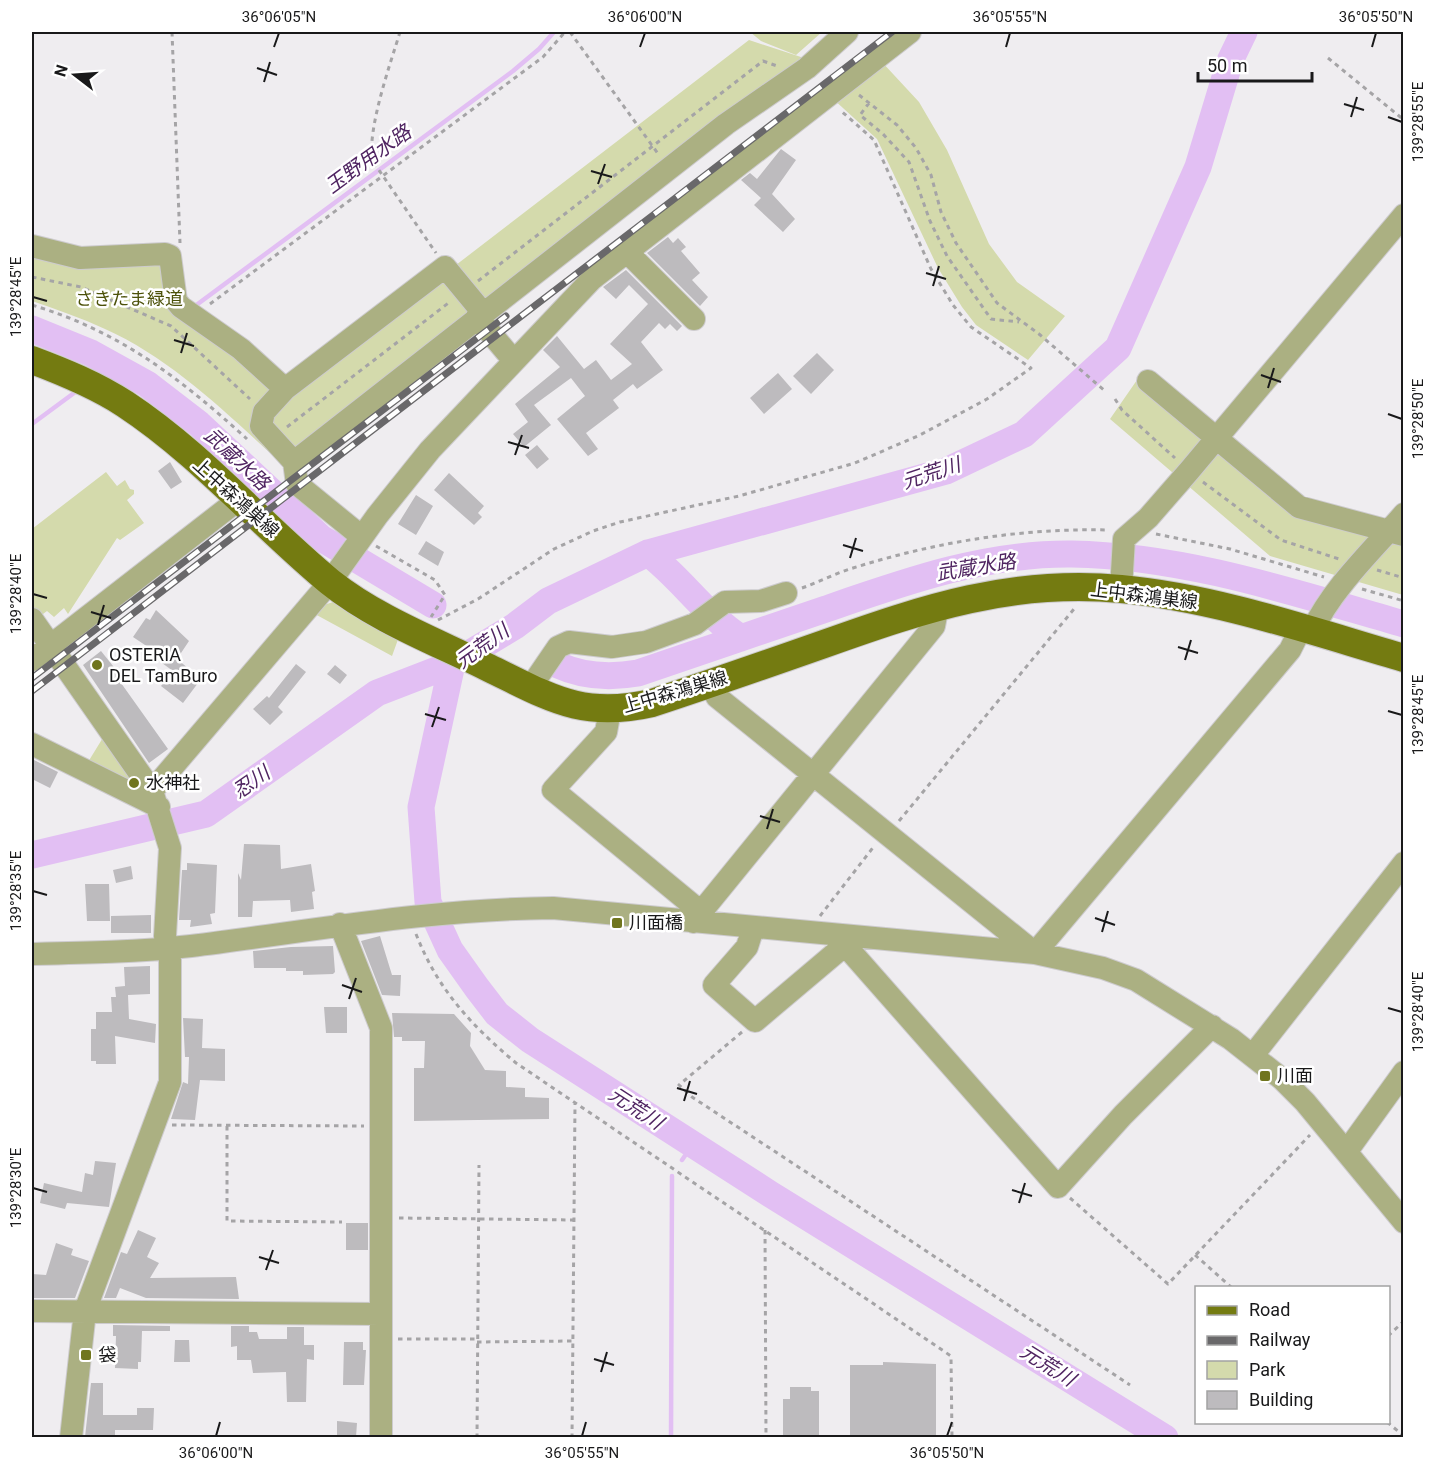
<svg xmlns="http://www.w3.org/2000/svg" width="1435" height="1469" font-family="Roboto,'Noto Sans JP',sans-serif">
<style>
.green{fill:#d4daac}
.lines{fill:none;stroke-linecap:round;stroke-linejoin:round}
.stream{stroke:#e2bff3;stroke-width:4.5}
.river{stroke:#e2bff3;stroke-width:27}
.building{fill:#bdbbbe}
.minor-casing{stroke:#cdcbce;stroke-width:24}
.major-casing{stroke:#cdcbce;stroke-width:30}
.path{stroke:#a5a4a6;stroke-width:3;stroke-dasharray:4.5 4.5;stroke-linecap:butt}
.minor{stroke:#abb082;stroke-width:22}
.major{stroke:#747b11;stroke-width:28}
.rail-casing{stroke:#69686a;stroke-width:7}
.rail{stroke:#fff;stroke-width:4.5;stroke-dasharray:14;stroke-linecap:butt}
.ticks{fill:none;stroke:#19191a;stroke-width:2}
.poi-dot{fill:#70751e;stroke:#fff;stroke-width:2}
.labels{text-anchor:middle;stroke-width:5;stroke-linejoin:round;paint-order:stroke}
.park-label{font-size:18px;fill:#4c5109;stroke:#fff}
.street-label{font-size:18px;fill:#19191a;stroke:#fff}
.poi-label{font-size:18px;fill:#19191a;stroke:#fff;text-anchor:start}
.water-label{font-size:20px;font-style:italic;fill:#502562;stroke:#fff}
.neatline{fill:none;stroke:#19191a;stroke-width:2}
.ticks-label{font-size:15px;text-anchor:middle;fill:#19191a}
</style>
<rect width="100%" height="100%" fill="#efedf0"/>
<!-- green -->
<path class="green" d="M750 32H822L796 55 761 41Z
M749 40 804 58 280 462C226 413 172 359 105 329 81 318 56 309 32 301V249L165 260 167 302 288 394Z
M881 61 919 102 947 150 989 244 1017 282 1065 316 1028 360 976 325 962 307 938 268 877 139 832 98Z
M1137 380 1301 515 1403 543V595L1270 556 1110 419Z
M106 472 117 486 125 480 130 489 134 490V494L127 500 144 523 120 540 117 538 68 614 64 608 54 617 47 611 39 617 32 607V529Z
M339 600 400 634 392 656 313 613 321 606Z
M104 736 135 779 129 790 85 767Z"/>
<g class="lines">
<!-- stream -->
<path class="stream" d="M195 306 513 71 539 49 554 32
M32 424 74 393
M682 1160 693 1144
M671 1438 672 1176"/>
<!-- river -->
<path class="river" d="M32 329 91 353 147 384 199 424 321 538 433 605
M648 553C682 579 705 615 741 638
M452 664 421 807 428 902 450 950 477 988 497 1014 530 1040 770 1194 1165 1438
M558 665C584 677 610 678 638 673 701 652 763 630 826 609 907 581 986 553 1072 554 1186 556 1295 593 1404 624
M32 855 206 814 377 693 452 664 515 626 548 601 648 553 946 471 1024 434 1118 348 1198 167 1230 61 1244 32"/>
</g>
<!-- building -->
<path class="building" d="M781 149 796 160 772 194 795 219 783 232 754 205 761 198 741 180 750 173 757 179Z
M668 237 673 243 678 238 686 247 681 251 700 273 692 280 708 297 700 306 647 253Z
M626 270 682 326 677 331 670 324 665 329 659 323 641 342 663 370 637 389 633 384 613 400 619 408 586 433 598 449 588 456 557 419 585 396 571 378 534 405 551 425 524 447 513 434 528 422 515 404 560 367 543 350 557 336 584 369 596 360 611 380 632 364 610 344 648 304 629 285 616 299 603 287Z
M817 353 834 370 811 394 793 376Z
M778 373 792 389 764 414 750 398Z
M537 445 549 459 537 469 525 455Z
M170 462 182 482 171 489 158 471Z
M449 473 484 506 478 513 482 517 474 525 434 490Z
M416 495 433 506 416 535 398 524Z
M426 541 444 552 438 566 418 554Z
M156 610 189 641 177 659 201 679 183 703 161 686 173 671 151 655 154 651 133 637 146 618 150 620Z
M101 651 125 681 121 683 168 749 149 763 83 665Z
M296 664 306 672 278 707 283 712 270 725 253 709 267 696 269 698Z
M335 665 347 675 340 684 327 674Z
M32 759 58 772 50 788 32 779Z
M244 844 280 845 281 869 311 864 315 891 312 892 314 909 291 912 290 900 253 901 252 917H238V873L241 880Z
M187 863 217 865 215 913 210 914 212 924 190 927 191 920H179L182 870H187Z
M131 866 133 879 116 883 113 870Z
M85 884H109L110 921H87Z
M151 915V933H111V916Z
M380 936 392 975H401L400 996 382 995 361 941Z
M333 946 335 972 333 974 303 975V971H286V968H254L253 951 291 947Z
M150 966V994L128 995 129 1019 156 1024 155 1043 115 1036 116 1064H96V1061H91V1029H96V1012H112L111 997H116L115 987 125 986 124 967Z
M324 1007H347V1033H326Z
M392 1013 454 1014 471 1033 470 1046 485 1070 506 1071V1087L525 1088V1097L549 1098V1119L414 1121V1068H424L425 1041H402V1037H394Z
M183 1018 203 1019 202 1048 225 1049V1081L200 1080 195 1120 171 1119 183 1082 188 1084 189 1057H185Z
M95 1161 116 1163 109 1207 67 1203 65 1209 40 1203 44 1183 82 1192 85 1173 93 1175Z
M346 1223H368V1250H346Z
M138 1230 156 1238 147 1257 159 1263 150 1278 236 1277 239 1299 146 1298 120 1288 116 1298H104L121 1252 127 1254Z
M56 1243 73 1249 71 1255 89 1261 75 1298H32V1274L46 1275Z
M113 1325 170 1326V1331H142L141 1362H138V1369L115 1368 116 1336H113Z
M231 1326H249V1332H257L259 1339H287V1327H304V1345H314V1360L307 1359 306 1402H287L286 1372 253 1373 251 1360H237V1346L231 1347Z
M175 1340H189L190 1362H174Z
M344 1342H363V1350H366L364 1385H343Z
M883 1362 936 1364V1437H850V1365H883Z
M91 1383H103V1415H137V1408H154L153 1430H115V1437H85Z
M790 1387H811V1391H819V1437H783V1399H790Z
M337 1421 357 1423 356 1437H337Z"/>
<g class="lines">
<!-- minor casing -->
<g class="minor-casing">
<path id="minor" d="M32 246 80 258 165 254 170 256 176 301 181 307 241 349 285 389
M626 251 694 319
M477 317 514 361
M1148 381 1299 507 1404 535
M294 462 726 124 807 68 847 32
M362 537 297 484 294 462 261 426 264 412 285 389 445 267 483 313
M1121 589 1124 539 1148 518 1189 471 1404 215
M32 619 152 791 170 848 165 936 170 960V1082L85 1311 71 1438
M1312 631C1333 587 1372 551 1404 514
M32 660 238 500
M710 684 717 697 1035 953
M530 688 558 647 569 642 612 647 646 642 695 624 725 602 761 601 786 593
M610 710 606 732 553 790 701 912
M32 744 159 807
M152 791 330 582 377 516 430 450 592 279 910 32
M693 922 934 626 938 605
M340 924 381 1028V1438
M753 928 747 947 714 985 755 1021 845 945 846 937
M845 945 1058 1187 1123 1115 1212 1026
M1035 953 1290 650 1301 628
M32 954C84 953 138 952 191 946 312 931 430 909 553 908L1035 953 1103 968 1136 980 1231 1039 1282 1079 1305 1102 1404 1222
M1253 1055 1404 863
M1347 1151 1404 1072
M32 1311 381 1314"/>
</g>
<!-- major casing -->
<g class="major-casing">
<path id="major" d="M32 360C64 372 96 385 125 404 201 454 261 525 330 582 376 619 437 642 489 668 551 698 582 719 652 703 710 684 767 664 824 644 925 608 1012 579 1121 589 1217 598 1311 631 1404 658"/>
</g>
<!-- path -->
<path class="path" d="M172 32 180 243
M400 32C390 65 368 126 372 160L436 253
M570 32 659 155
M1328 58 1404 120
M859 95 897 125 916 148 931 175 941 212 956 243 997 303 1039 334 1105 391
M869 103 860 115 883 134 909 162 930 221 947 256 991 319 1019 322
M32 277 81 287 171 326 250 399
M478 281 763 61 777 66
M210 304 543 57 565 32
M32 305C119 331 180 378 247 439
M1115 399 1122 410 1175 458
M287 427 451 301
M1203 482 1281 540 1339 559
M1156 534 1230 549 1324 577
M376 546 435 580 445 595 431 617
M1377 570 1404 578
M802 588C819 582 836 573 853 568 936 542 1021 528 1108 530
M1362 589 1404 601
M438 620 478 599 554 549 593 531 620 522 739 496 855 463 920 435 987 399 1031 368 971 327 953 305 931 269 874 140 840 110
M899 821 1074 609
M820 916 875 845
M416 934C438 990 471 1025 516 1063L951 1356 952 1438
M742 1032 679 1085 692 1097 1130 1385
M172 1125 364 1126
M227 1126V1221L342 1222
M1070 1198 1168 1284 1310 1135
M399 1218 574 1220
M765 1230 766 1438
M1195 1255 1232 1288
M1388 1336 1404 1321
M398 1339H477
M477 1342 573 1341
M1387 1422 1404 1436
M477 1438 479 1165
M572 1438 575 1104"/>
<!-- minor -->
<use href="#minor" class="minor"/>
<!-- major -->
<use href="#major" class="major"/>
<!-- rail casing -->
<g class="rail-casing">
<path id="rail" d="M32 678 506 316
M32 691 892 32"/>
</g>
<!-- rail -->
<use href="#rail" class="rail"/>
</g>
<!-- ticks -->
<path class="ticks" d="M274 47 279 33M640 47 645 33M1006 47 1010 33M1372 47 1376 33M257 68 277 75M264 82 270 62M1344 104 1364 110M1351 117 1357 97M1388 117 1402 122M591 171 612 177M598 184 605 164M926 273 946 279M933 286 939 266M33 297 47 301M174 340 194 346M181 353 187 333M1261 375 1281 382M1268 388 1274 368M1388 414 1402 419M508 442 529 448M515 455 522 435M843 545 863 551M850 558 856 538M33 594 47 598M91 612 111 618M98 625 104 605M1178 647 1198 653M1185 660 1191 640M1388 711 1402 715M425 714 446 720M432 727 439 707M760 816 780 822M767 829 773 809M33 891 47 895M1095 918 1115 925M1102 932 1108 911M342 985 362 992M349 999 356 978M1388 1008 1402 1012M677 1088 697 1094M684 1101 690 1081M33 1188 47 1192M1012 1190 1032 1196M1019 1203 1025 1183M259 1257 279 1263M266 1270 273 1250M594 1359 614 1365M601 1372 607 1352M216 1436 220 1422M582 1436 586 1422M947 1436 952 1422"/>
<!-- markers -->
<g class="poi-dot">
<circle cx="97" cy="665" r="6"/>
<circle cx="134" cy="783" r="6"/>
<rect x="611" y="917" width="12" height="12" rx="3"/>
<rect x="1259" y="1070" width="12" height="12" rx="3"/>
<rect x="80" y="1349" width="12" height="12" rx="3"/>
</g>
<g class="labels">
<!-- park labels -->
<g class="park-label">
<text x="129" y="305">さきたま緑道</text>
</g>
<!-- street labels -->
<g class="street-label">
<text transform="translate(236 498) rotate(42)" y="6">上中森鴻巣線</text>
<text transform="translate(1144 596) rotate(7)" y="6">上中森鴻巣線</text>
<text transform="translate(675 692) rotate(-16)" y="6">上中森鴻巣線</text>
</g>
<!-- poi labels -->
<g class="poi-label">
<text x="109" y="661">OSTERIA<tspan x="109" dy="21">DEL TamBuro</tspan></text>
<text x="146" y="789">水神社</text>
<text x="629" y="929">川面橋</text>
<text x="1277" y="1082">川面</text>
<text x="98" y="1361">袋</text>
</g>
<!-- water labels -->
<g class="water-label">
<text transform="translate(368 159) rotate(-36)" y="7">玉野用水路</text>
<text transform="translate(237 459) rotate(43)" y="7">武蔵水路</text>
<text transform="translate(931 473) rotate(-18)" y="7">元荒川</text>
<text transform="translate(976 567) rotate(-9)" y="7">武蔵水路</text>
<text transform="translate(482 646) rotate(-36)" y="7">元荒川</text>
<text transform="translate(251 782) rotate(-35)" y="7">忍川</text>
<text transform="translate(636 1108) rotate(33)" y="7">元荒川</text>
<text transform="translate(1048 1365) rotate(32)" y="7">元荒川</text>
</g>
</g>
<!-- border -->
<rect width="1435" height="1469" fill="none" stroke="#ffffff" stroke-width="66"/>
<!-- legend -->
<rect x="1195" y="1286" width="195" height="138" fill="#ffffff" stroke="#a3a3a3" stroke-width="1.5"/>
<rect x="1207" y="1306" width="30" height="9" fill="#747b11" stroke="#a3a3a3" stroke-width="1.5"/>
<text x="1249" y="1316" font-size="18" fill="#19191a">Road</text>
<rect x="1207" y="1336" width="30" height="9" fill="#69686a" stroke="#a3a3a3" stroke-width="1.5"/>
<text x="1249" y="1346" font-size="18" fill="#19191a">Railway</text>
<rect x="1207" y="1361" width="30" height="18" fill="#d4daac" stroke="#a3a3a3" stroke-width="1.5"/>
<text x="1249" y="1376" font-size="18" fill="#19191a">Park</text>
<rect x="1207" y="1391" width="30" height="18" fill="#bdbbbe" stroke="#a3a3a3" stroke-width="1.5"/>
<text x="1249" y="1406" font-size="18" fill="#19191a">Building</text>
<!-- north arrow -->
<g transform="translate(75 75) rotate(287)" stroke="#ffffff" stroke-width="4.5" paint-order="stroke">
<path d="M0-4.5L10 22L0 15L-10 22Z" fill="#19191a"/>
<text y="-9" font-size="16" font-weight="bold" text-anchor="middle" fill="#19191a">N</text>
</g>
<!-- scale -->
<path d="M1198 72v9h114v-9" fill="none" stroke="#19191a" stroke-width="3"/>
<text x="1207" y="72" font-size="18" fill="#19191a" stroke="#ffffff" stroke-width="4.5" paint-order="stroke">50 m</text>
<rect x="33" y="33" width="1369" height="1403" class="neatline"/>
<g class="ticks-label">
<text x="279" y="22">36°06'05"N</text>
<text x="645" y="22">36°06'00"N</text>
<text x="1010" y="22">36°05'55"N</text>
<text x="1376" y="22">36°05'50"N</text>
<text transform="translate(1418 122) rotate(-90)" y="5">139°28'55"E</text>
<text transform="translate(16 297) rotate(-90)" y="5">139°28'45"E</text>
<text transform="translate(1418 419) rotate(-90)" y="5">139°28'50"E</text>
<text transform="translate(16 594) rotate(-90)" y="5">139°28'40"E</text>
<text transform="translate(1418 715) rotate(-90)" y="5">139°28'45"E</text>
<text transform="translate(16 891) rotate(-90)" y="5">139°28'35"E</text>
<text transform="translate(1418 1012) rotate(-90)" y="5">139°28'40"E</text>
<text transform="translate(16 1188) rotate(-90)" y="5">139°28'30"E</text>
<text x="216" y="1458">36°06'00"N</text>
<text x="582" y="1458">36°05'55"N</text>
<text x="947" y="1458">36°05'50"N</text>
</g>
</svg>
